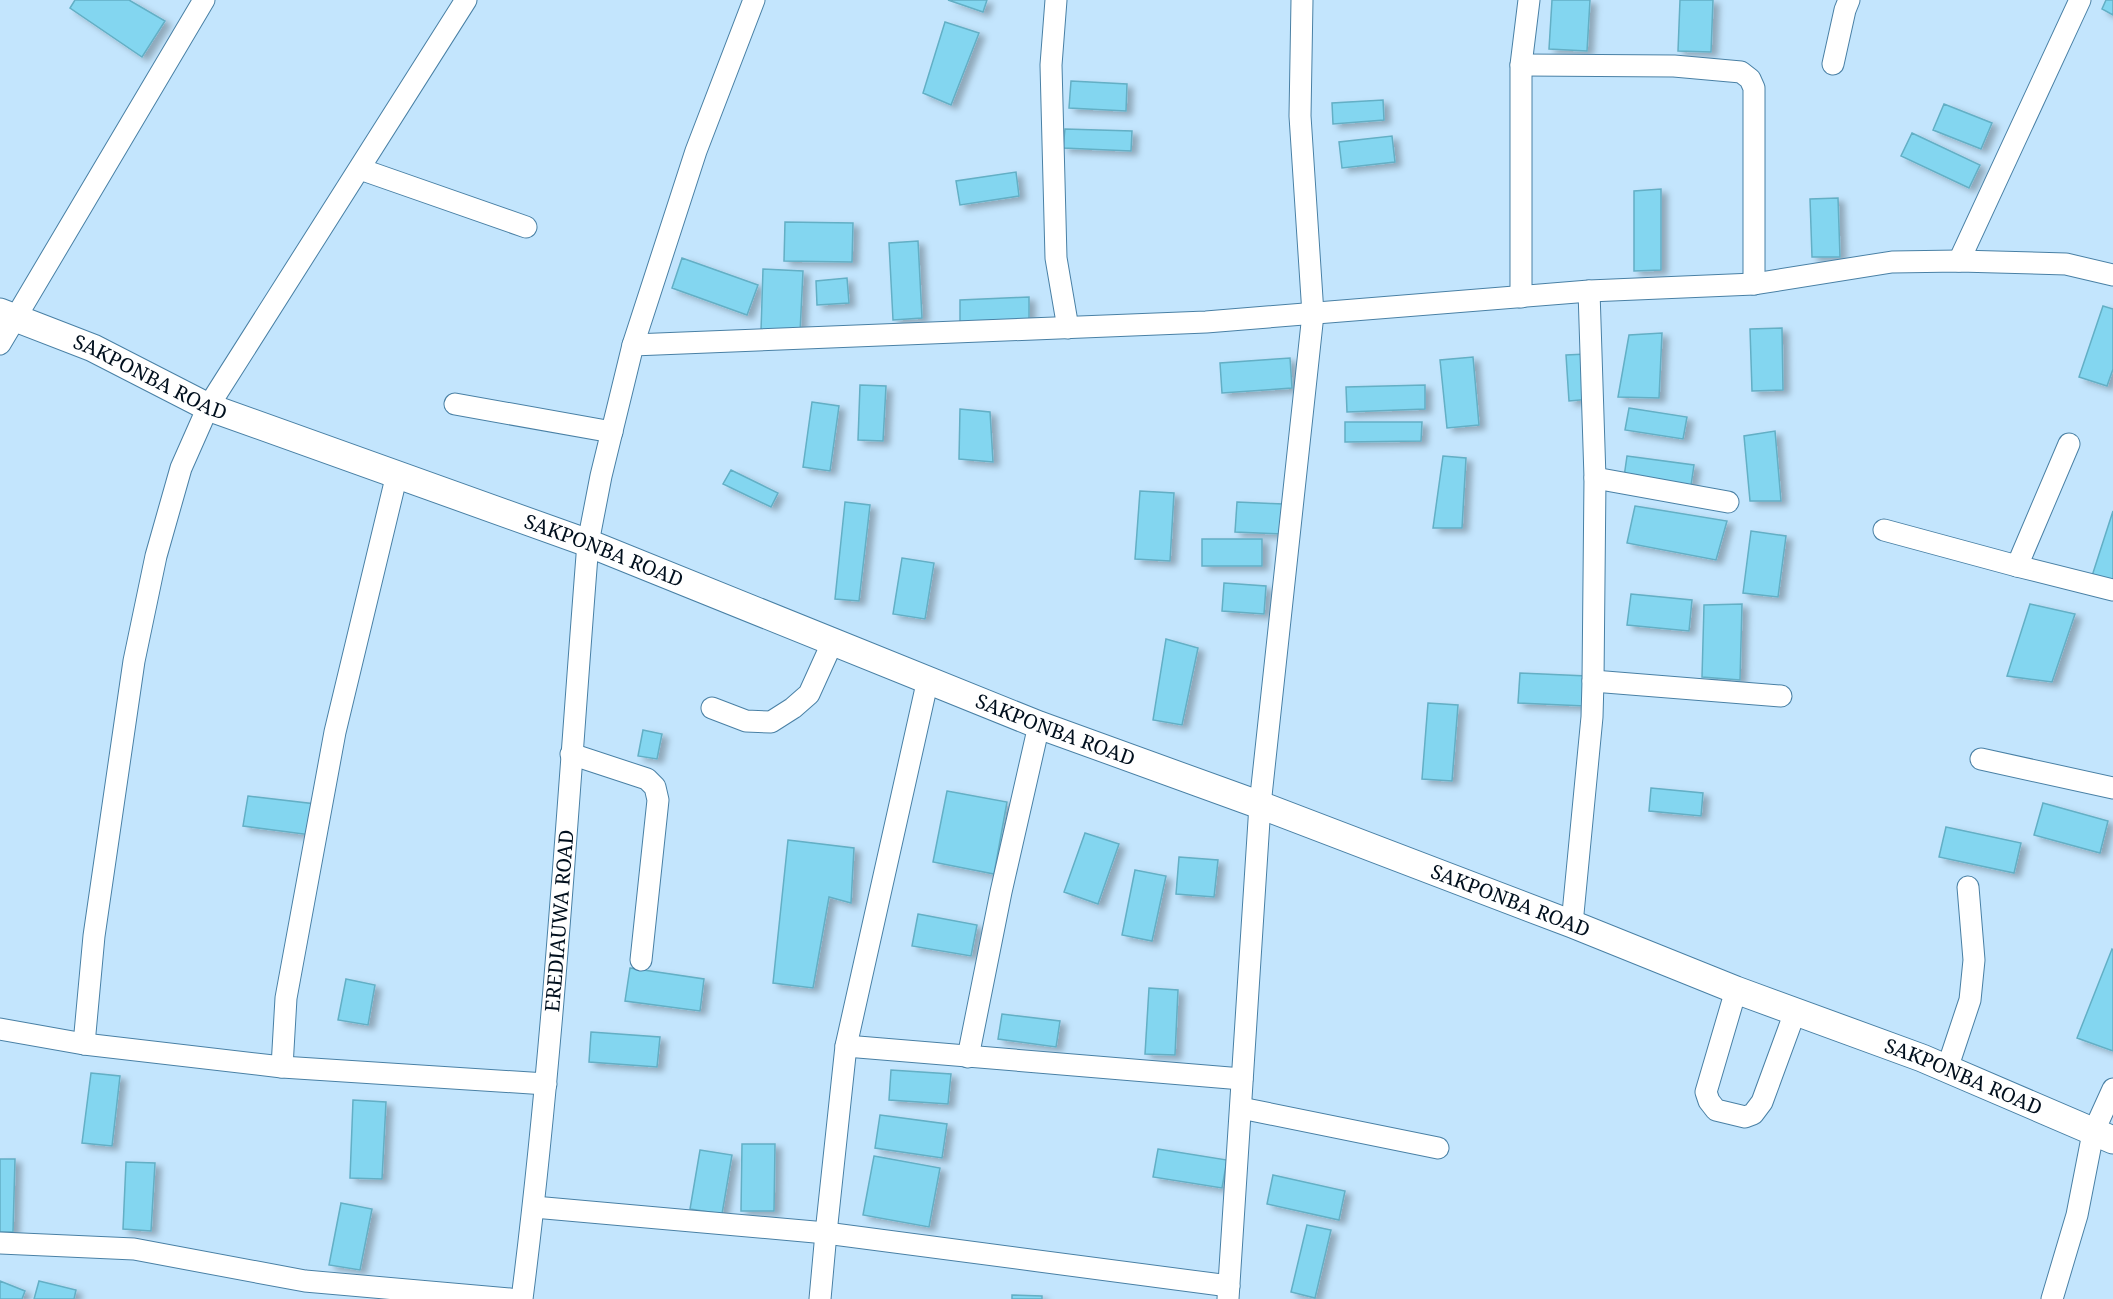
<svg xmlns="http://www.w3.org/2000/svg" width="2113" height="1299" font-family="'Noto Serif',serif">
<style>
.building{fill:#83d6f0;stroke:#63afc5;stroke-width:1.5;filter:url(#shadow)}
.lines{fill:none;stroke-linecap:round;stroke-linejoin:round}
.minor-casing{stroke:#4980a5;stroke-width:23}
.major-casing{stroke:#4980a5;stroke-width:29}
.minor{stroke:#fff;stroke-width:21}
.major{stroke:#fff;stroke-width:27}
.labels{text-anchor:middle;stroke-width:4.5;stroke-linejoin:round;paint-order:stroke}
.street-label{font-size:20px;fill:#000f1d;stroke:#fff}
</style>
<defs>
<filter id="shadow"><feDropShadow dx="6" dy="4" stdDeviation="3" flood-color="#0004"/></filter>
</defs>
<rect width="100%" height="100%" fill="#c3e5fd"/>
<!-- building -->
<path class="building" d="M75 0H129L165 21 142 57 70 8Z
M948 0H987L983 12Z
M1552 0H1590L1587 51 1549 49Z
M1680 0H1713L1711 52 1678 51Z
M2106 0H2113V15L2102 9Z
M945 22 979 33 951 105 923 93Z
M1071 81 1127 84 1126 111 1069 108Z
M1383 100 1384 120 1333 124 1332 103Z
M1944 104 1992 123 1981 149 1933 130Z
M1065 129 1132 131 1131 151 1063 148Z
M1912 133 1980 165 1969 188 1901 156Z
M1392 136 1395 162 1342 168 1339 142Z
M1016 172 1019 196 960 205 956 181Z
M1661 189V270L1634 271V191Z
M1838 198 1840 257H1812L1810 199Z
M785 222 853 223 852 262 784 261Z
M918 241 922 318 893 320 889 243Z
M682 258 758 285 747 315 672 288Z
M763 269 803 271 800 332 761 331Z
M847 278 849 303 817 305 816 281Z
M1029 297V322L960 324V300Z
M2103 306 2113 309V369L2107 386 2079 377Z
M1782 328 1783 390 1752 391 1750 329Z
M1662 333 1659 398 1618 397 1629 335Z
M1587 354 1591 399 1569 401 1566 355Z
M1473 357 1479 425 1447 428 1440 360Z
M1290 358 1292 388 1222 393 1220 363Z
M860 385 886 386 883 441 858 440Z
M1425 385V409L1347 412 1346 387Z
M812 402 839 406 830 471 803 467Z
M1629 408 1687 417 1683 439 1625 430Z
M960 409 990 412 993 462 959 459Z
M1345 422H1422L1421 441 1345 442Z
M1775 431 1781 501H1750L1744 436Z
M1443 456 1466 458 1462 528H1433Z
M1627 456 1694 465 1691 485 1624 477Z
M731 470 778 493 771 507 723 484Z
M1140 491 1174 493 1170 561 1135 559Z
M845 502 870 505 859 601 835 599Z
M1237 502 1283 504 1282 534 1235 532Z
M1635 506 1727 521 1716 560 1627 543Z
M2113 511V582L2092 576Z
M1751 531 1786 536 1778 597 1743 593Z
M1202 539H1262V566H1202Z
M902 558 934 563 925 619 893 614Z
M1224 583 1266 586 1264 614 1222 611Z
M1631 594 1692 600 1689 631 1627 625Z
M1742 604 1740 680 1702 677 1704 605Z
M2030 604 2075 614 2052 682 2007 676Z
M1166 639 1198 648 1182 725 1153 720Z
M1520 673 1587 676 1585 706 1518 703Z
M1428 703 1458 705 1452 781 1422 779Z
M643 730 662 734 657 759 638 756Z
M1651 788 1703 793 1701 816 1649 811Z
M947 791 1007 802 994 874 933 862Z
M248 796 316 804 311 835 243 826Z
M2043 803 2108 821 2100 853 2034 835Z
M1946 827 2021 843 2014 873 1939 857Z
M1085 833 1119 844 1098 904 1064 892Z
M788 840 854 848 851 903 829 897 813 988 773 983Z
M1179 857 1218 860 1214 897 1176 894Z
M1135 870 1166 876 1152 941 1122 935Z
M918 914 977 925 971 956 912 946Z
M2112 949 2113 950V1051L2077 1038Z
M630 968 704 979 700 1011 625 1001Z
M346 979 375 985 368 1025 338 1020Z
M1149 988 1178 990 1175 1055 1145 1054Z
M1002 1014 1060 1021 1056 1047 998 1039Z
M591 1032 660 1037 657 1067 589 1062Z
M891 1070 951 1074 948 1104 889 1100Z
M91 1073 120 1076 112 1146 82 1143Z
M353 1100 386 1102 382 1179 350 1178Z
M880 1115 947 1124 942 1158 875 1148Z
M742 1144H775L774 1211H741Z
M1158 1149 1227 1160 1222 1188 1153 1177Z
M700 1150 732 1155 722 1214 690 1209Z
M874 1156 940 1168 929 1227 863 1215Z
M0 1159H15L13 1232H0Z
M126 1162 155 1163 151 1231 123 1229Z
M1273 1175 1345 1191 1339 1220 1267 1204Z
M341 1203 372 1209 360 1270 329 1265Z
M1307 1225 1331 1230 1315 1298 1291 1292Z
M0 1281 25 1291 22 1299H0Z
M39 1281 76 1290 74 1299H34Z
M1012 1295 1042 1296V1299H1012Z"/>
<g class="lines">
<!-- minor casing -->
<g class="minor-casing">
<g id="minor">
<path d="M1056 0 1051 65 1056 258 1068 328"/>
<path d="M1833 64 1845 10 1849 0"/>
<path d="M1521 65 1674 66 1741 72 1750 79 1754 88V284"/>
<path d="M360 169 526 227"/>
<path d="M1959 261 2080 0"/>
<path d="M1521 297V65L1529 0"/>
<path d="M0 344 204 0"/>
<path d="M633 345 696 151 754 0"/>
<path d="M455 404 612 432"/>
<path d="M1595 478 1728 502"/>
<path d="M1884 530 2017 566 2113 590"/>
<path d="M2017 566 2069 444"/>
<path d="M1593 681 1781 696"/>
<path d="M712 708 746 721 771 722 793 708 809 694 833 641"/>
<path d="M571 754 647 779 655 787 658 800 641 960"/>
<path d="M1981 759 2113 788"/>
<path d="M1572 924 1592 717 1593 681 1595 478 1589 291"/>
<path d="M1736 990 1706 1092 1709 1101 1716 1110 1745 1117 1753 1114 1762 1102 1795 1012"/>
<path d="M0 1029 84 1044 282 1067 546 1084"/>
<path d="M84 1044 94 936 134 661 156 556 181 468 208 407 466 0"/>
<path d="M846 1046 1242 1079"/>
<path d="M968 1057 1001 892 1039 725"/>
<path d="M282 1067 286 998 335 732 397 474"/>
<path d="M1947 1069 1970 1000 1974 960 1968 887"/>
<path d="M1241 1108 1438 1148"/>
<path d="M534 1207 826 1233 1229 1286"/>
<path d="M0 1243 134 1249 305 1281 510 1299"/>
<path id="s1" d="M522 1299C554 1048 568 795 588 543L601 476 633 345 1206 322 1589 291 1754 284 1892 262 1959 261 2066 264 2113 275"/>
<path d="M820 1299 826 1233 846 1046 928 679"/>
<path d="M1228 1299 1260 805 1313 314 1300 116 1302 0"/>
<path d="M2052 1299 2077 1215 2093 1133 2113 1089"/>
</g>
</g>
<!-- major casing -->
<g class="major-casing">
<g id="major">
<path id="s2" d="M0 312 93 348 208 407 588 543 1039 725 1260 805 1572 924 1736 990 1922 1058 2113 1140"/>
</g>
</g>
<!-- minor -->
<use href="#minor" class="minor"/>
<!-- major -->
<use href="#major" class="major"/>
</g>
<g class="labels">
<!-- street labels -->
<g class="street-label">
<text dy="7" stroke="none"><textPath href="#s2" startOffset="164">SAKPONBA ROAD</textPath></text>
<text dy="7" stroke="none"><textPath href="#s2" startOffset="650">SAKPONBA ROAD</textPath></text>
<text dy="7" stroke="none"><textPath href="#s2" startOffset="1136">SAKPONBA ROAD</textPath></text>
<text dy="7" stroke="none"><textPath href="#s2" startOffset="1622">SAKPONBA ROAD</textPath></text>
<text dy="7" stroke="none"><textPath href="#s1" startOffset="380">EREDIAUWA ROAD</textPath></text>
<text dy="7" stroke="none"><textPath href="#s2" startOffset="2108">SAKPONBA ROAD</textPath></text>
</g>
</g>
</svg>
